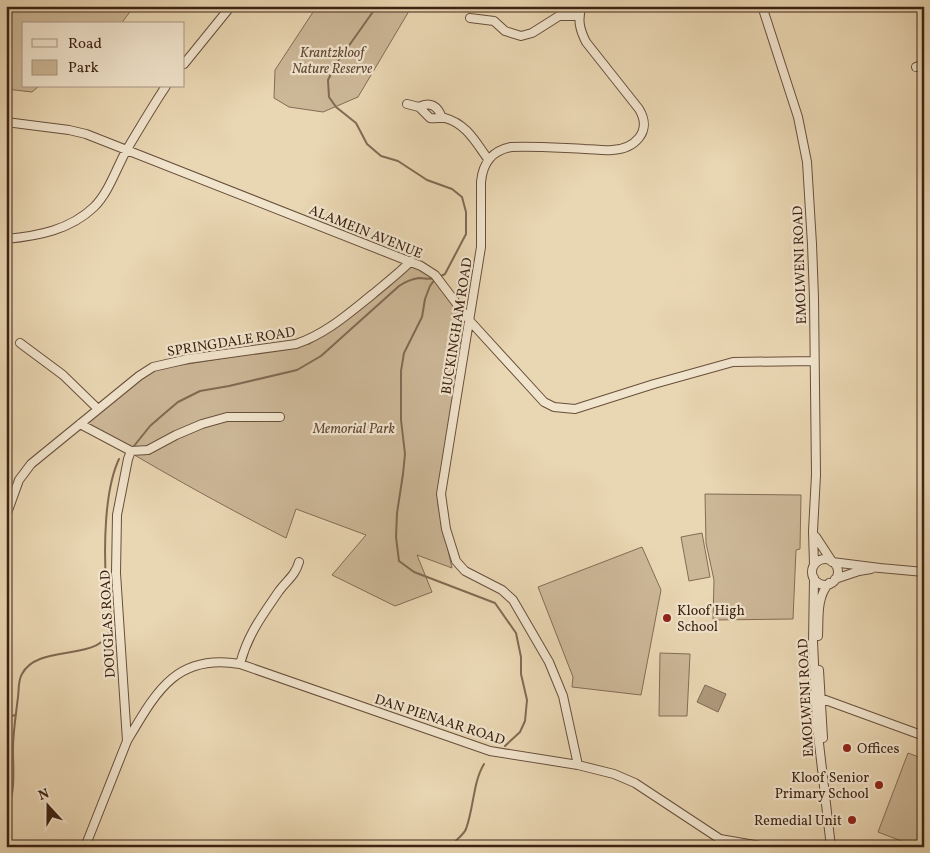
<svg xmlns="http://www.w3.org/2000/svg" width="930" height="853" font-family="Vollkorn,serif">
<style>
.green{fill:#ccb797;stroke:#846c55}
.water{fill:#af997c;stroke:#816952}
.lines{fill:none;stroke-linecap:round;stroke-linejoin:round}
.stream{stroke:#816952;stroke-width:2}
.street-casing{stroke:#684f3b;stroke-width:10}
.street{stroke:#f1e4cd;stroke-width:8}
.poi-dot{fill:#8f2418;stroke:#f1e4cd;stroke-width:2}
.labels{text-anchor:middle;stroke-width:4.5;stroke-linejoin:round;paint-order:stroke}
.park-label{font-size:14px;font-style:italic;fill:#614734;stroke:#f1e4cd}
.street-label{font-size:14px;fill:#3d2213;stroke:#f1e4cd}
.poi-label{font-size:14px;fill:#3d2213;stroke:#f1e4cd;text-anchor:start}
</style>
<rect width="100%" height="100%" fill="#e9d6b2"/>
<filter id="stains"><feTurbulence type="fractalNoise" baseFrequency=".004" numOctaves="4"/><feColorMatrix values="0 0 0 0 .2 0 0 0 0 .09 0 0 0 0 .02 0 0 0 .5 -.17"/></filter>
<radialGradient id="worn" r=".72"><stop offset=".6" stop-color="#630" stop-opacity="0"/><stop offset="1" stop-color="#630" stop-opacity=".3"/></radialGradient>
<!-- green -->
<path class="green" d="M6 6H134L121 24H24V86H39L32 92 6 89Z
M317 6H412L358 97 323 112 289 107 274 98 275 70Z
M415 265 422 266 467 321 438 505 452 568 417 555 432 592 395 606 332 575 366 535 296 509 286 538C217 503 150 465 84 425L151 370 310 344 406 269Z
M705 494 801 495 800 549 796 550 793 619 713 620 714 580 706 543Z
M702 533 710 577 689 581 681 537Z
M642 547 661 590 641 695 572 687 573 677 538 587Z
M660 653 690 654 687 716H659Z
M908 753 924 759V847H917L878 832Z"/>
<!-- water -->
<path class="water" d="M705 685 726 694 718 712 697 702Z"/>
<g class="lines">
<!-- stream -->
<path class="stream" d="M377 6 336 64 328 80 329 97 336 107 356 123 367 144 381 156 398 161 427 180 452 189 462 197 466 212V234L445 274 439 277
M435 279 430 286 425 299 422 317 404 353 401 371V420L405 454 403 474 397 513 396 537 399 561 414 572 495 603 516 633 521 657V674L527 700 525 721 520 732 505 746
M134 446 150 426 165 413 178 402 200 391 229 386 297 370 321 356 399 286C405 282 411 279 419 278 425 278 429 280 435 278
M6 717 16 715
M6 813C16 793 13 771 13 749 13 732 16 714 18 697 19 690 18 680 22 674 39 641 107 665 111 624 112 611 108 596 106 583 104 548 104 491 119 459
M450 847C455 840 463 836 466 829 474 807 473 782 484 764"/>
<!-- street casing -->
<g class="street-casing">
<path id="street" d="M762 6 798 117 807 162 812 244 814 298 816 475 813 531 814 565
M470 18 494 21 505 31 521 36 532 33 559 16H579
M184 64 231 6
M916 67 924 64
M407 104 419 107 430 118C435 119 440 117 445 118 467 124 476 143 488 159
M419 107C430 101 438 106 442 118
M6 122 69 130 86 134 421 266 435 275 469 320 544 402 554 407 575 409 654 384 733 362 814 361
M6 239C38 236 70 230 94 207 109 192 116 169 126 151 139 129 152 107 166 86
M20 343 63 375 98 409
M80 424 131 451 128 459 117 515 116 573 127 741 85 847
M131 451 148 450 176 435 202 424 227 417H280
M6 516 19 480 31 464 139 376 153 367 188 359 296 344C326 334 349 313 373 294 386 283 399 273 411 261
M816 537 831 560
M812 572a13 13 0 1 1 26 0a13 13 0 1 1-26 0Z
M832 562 880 568 924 572
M814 578 813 642 817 726 831 847
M835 579 859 571 871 569
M818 636C819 618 816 598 829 583
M240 664C248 634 262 616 279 591 287 580 295 576 299 562
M819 670 823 738
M820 698 924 736
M127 741C156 692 176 653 240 664L490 751 578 765 614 774 635 783 720 839 767 847
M578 765 563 696 549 662 513 600 502 590 465 571 456 561 446 529 441 494 481 247V182C483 162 492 151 511 147 536 146 560 148 585 149 593 149 603 151 612 150 634 149 653 132 639 109L586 42C580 30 577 20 582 6"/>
</g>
<!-- street -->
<use href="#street" class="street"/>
</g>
<!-- markers -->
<g class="poi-dot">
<circle cx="667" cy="618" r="5"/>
<circle cx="847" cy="748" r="5"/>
<circle cx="879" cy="785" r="5"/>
<circle cx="852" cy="820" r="5"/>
</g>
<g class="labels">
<!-- park labels -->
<g class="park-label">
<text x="332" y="57">Krantzkloof<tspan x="332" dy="16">Nature Reserve</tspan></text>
<text x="354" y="433">Memorial Park</text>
</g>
<!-- street labels -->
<g class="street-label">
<text transform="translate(366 231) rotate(22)" y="5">ALAMEIN AVENUE</text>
<text transform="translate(799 265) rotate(-92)" y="5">EMOLWENI ROAD</text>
<text transform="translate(456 326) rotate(-81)" y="5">BUCKINGHAM ROAD</text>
<text transform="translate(231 341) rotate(-9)" y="5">SPRINGDALE ROAD</text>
<text transform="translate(107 624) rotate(-93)" y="5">DOUGLAS ROAD</text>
<text transform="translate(805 698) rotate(-93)" y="5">EMOLWENI ROAD</text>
<text transform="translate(440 719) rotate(18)" y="5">DAN PIENAAR ROAD</text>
</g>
<!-- poi labels -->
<g class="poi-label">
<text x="677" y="615">Kloof High<tspan x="677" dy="16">School</tspan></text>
<text x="857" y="753">Offices</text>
<text x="869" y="782" text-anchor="end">Kloof Senior<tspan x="869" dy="16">Primary School</tspan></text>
<text x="842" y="825" text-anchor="end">Remedial Unit</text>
</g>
</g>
<!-- margin -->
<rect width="930" height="853" fill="none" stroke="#e9d6b2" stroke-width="25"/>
<rect x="8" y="8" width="915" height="838" fill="none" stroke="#3d2213" stroke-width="2.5"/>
<rect x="12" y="12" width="905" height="828" fill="none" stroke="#3d2213"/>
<!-- legend -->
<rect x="22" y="22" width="162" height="65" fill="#f1e4cd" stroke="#a99683"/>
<rect x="32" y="39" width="25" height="8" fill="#f1e4cd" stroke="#a99683"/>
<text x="68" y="48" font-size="15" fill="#3d2213">Road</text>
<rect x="32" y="60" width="25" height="15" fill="#ccb797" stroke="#a99683"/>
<text x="68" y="72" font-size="15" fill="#3d2213">Park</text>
<!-- north arrow -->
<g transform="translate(48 806) rotate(339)" stroke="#f1e4cd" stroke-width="4" paint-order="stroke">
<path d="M0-4L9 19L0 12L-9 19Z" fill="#3d2213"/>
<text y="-8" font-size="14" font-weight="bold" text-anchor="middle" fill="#3d2213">N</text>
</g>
<rect width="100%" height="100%" filter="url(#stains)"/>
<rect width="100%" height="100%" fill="url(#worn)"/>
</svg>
